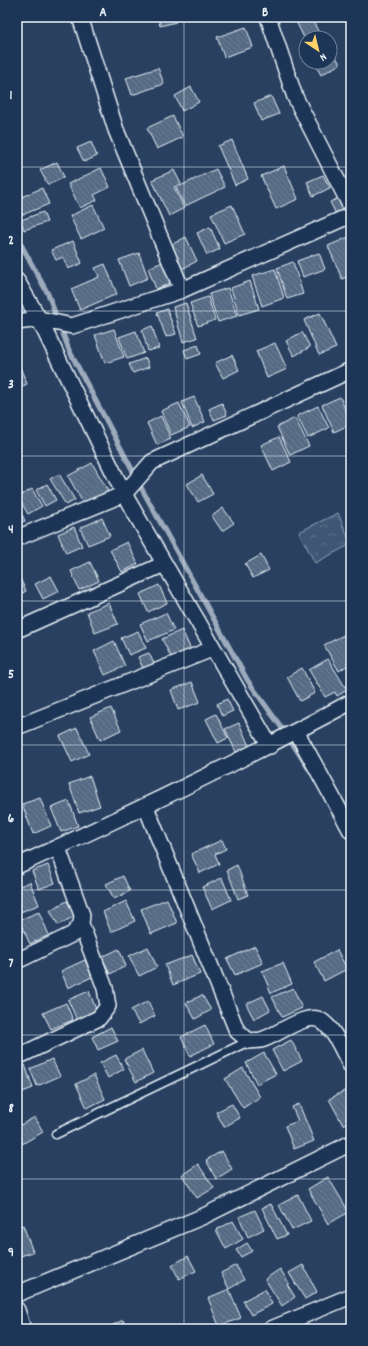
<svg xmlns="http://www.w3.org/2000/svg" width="368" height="1346" font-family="Dekko,sans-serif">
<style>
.forest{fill:url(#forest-crowns);stroke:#94a4b6}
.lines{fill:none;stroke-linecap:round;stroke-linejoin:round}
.stream{stroke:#9dabbd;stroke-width:5}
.building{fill:url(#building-back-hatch);stroke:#e8f1f8}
.lane-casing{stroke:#e8f1f8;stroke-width:11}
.street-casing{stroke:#e8f1f8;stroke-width:18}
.lane{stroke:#1d3557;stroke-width:8}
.street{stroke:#1d3557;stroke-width:15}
.grid{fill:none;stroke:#e8f1f8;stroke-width:1;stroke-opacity:0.55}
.neatline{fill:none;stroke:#e8f1f8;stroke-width:1.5}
.grid-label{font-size:13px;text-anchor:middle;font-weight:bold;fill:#e8f1f8}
</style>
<defs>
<pattern id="forest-crowns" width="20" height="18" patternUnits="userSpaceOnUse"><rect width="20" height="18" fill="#415774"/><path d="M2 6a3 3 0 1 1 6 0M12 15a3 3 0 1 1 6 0" fill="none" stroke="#5c7089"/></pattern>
<pattern id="building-back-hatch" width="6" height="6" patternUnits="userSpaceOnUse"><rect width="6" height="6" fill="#556a83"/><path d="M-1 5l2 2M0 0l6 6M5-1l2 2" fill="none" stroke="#6d8095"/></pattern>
</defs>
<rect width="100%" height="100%" fill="#294061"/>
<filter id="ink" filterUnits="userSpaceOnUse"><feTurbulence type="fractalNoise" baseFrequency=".025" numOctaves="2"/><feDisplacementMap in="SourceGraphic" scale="8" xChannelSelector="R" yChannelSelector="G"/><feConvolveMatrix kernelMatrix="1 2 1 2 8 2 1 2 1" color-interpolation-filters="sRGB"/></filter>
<g filter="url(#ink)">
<!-- forest -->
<path class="forest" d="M338 513 351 544 315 563 299 532Z"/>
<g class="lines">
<!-- stream -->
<path class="stream" d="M17 237 48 294 57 318
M61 328 69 350 134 473
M138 482 248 681 284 731
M290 740 308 768"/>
</g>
<!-- building -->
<path class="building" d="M158 17H174L176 22 160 26Z
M294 17H311L320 35 313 38H306V42Z
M246 27 253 47 224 57 217 37Z
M330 46 340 64 321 75 314 62H330Z
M158 68 164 84 132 95 126 78Z
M191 87 199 102 182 111 175 96Z
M271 96 279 114 261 121 254 103Z
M173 116 183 137 157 149 147 128Z
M232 140 248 179 235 185 218 146Z
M91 142 97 156 84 162 77 148Z
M57 162 64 177 48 185 40 170Z
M284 166 298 199 276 209 261 176Z
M101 168 110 187 94 195 97 200 80 208 68 184Z
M216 169 225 187 185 206 176 188Z
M174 170 181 184 174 187 184 208 169 216 152 180Z
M323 175 330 188 313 196 307 182Z
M42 188 49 204 22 215 17 199Z
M339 198 345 210 336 214 330 202Z
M93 205 104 228 81 239 70 216Z
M232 205 245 234 224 243 211 214Z
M43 212 47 222 24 230 21 220Z
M210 227 220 249 207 255 197 233Z
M351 236V275L342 279 328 246Z
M186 237 197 261 180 270 169 246Z
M73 241 82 263 68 269 63 257 56 260 51 250Z
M139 253 148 278 129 286 119 260Z
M319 253 325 269 303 277 297 261Z
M163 262 171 283 156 289 148 268Z
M293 262 303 294 287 299 277 268Z
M105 264 117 294 80 310 71 289 99 277 95 268Z
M275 269 284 298 262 306 252 276Z
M250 281 259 309 239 315 231 288Z
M228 288 237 316 218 322 209 294Z
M208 297 215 320 198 326 190 303Z
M186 303 197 338 183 342 173 307Z
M167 309 176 334 166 337 157 313Z
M320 313 336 348 319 355 304 320Z
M152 326 159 348 148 351 142 330Z
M114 329 124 357 105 363 95 335Z
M136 331 144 353 127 359 119 337Z
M302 332 310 347 294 356 286 341Z
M275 343 287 369 267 378 256 351Z
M198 345 201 354 187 359 184 350Z
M232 355 239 370 223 378 215 363Z
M146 358 149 367 133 373 129 364Z
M20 367 27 384 17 389V369Z
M194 397 205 422 192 428 182 402Z
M340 397 351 424 334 432 322 405Z
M179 403 190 427 171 435 161 411Z
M222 403 227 415 214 420 209 409Z
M318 406 329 428 308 438 297 416Z
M161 416 171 439 157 445 147 423Z
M295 418 309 446 290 455 277 427Z
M279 437 291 462 273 471 261 445Z
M92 463 108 491 84 505 68 476Z
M59 474 75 500 66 505 50 479Z
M202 475 213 494 198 502 187 484Z
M47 484 56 500 45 506 36 490Z
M32 489 42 506 28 514 18 497Z
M17 508H19L25 521 17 524Z
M223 508 234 523 222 531 212 516Z
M102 518 110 536 88 545 80 528Z
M74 527 82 546 66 553 58 534Z
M127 542 138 564 122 572 110 550Z
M261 555 269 570 253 578 245 564Z
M90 562 99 581 79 590 71 571Z
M17 572 26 591 17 596Z
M51 576 59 591 43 599 35 584Z
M159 585 167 603 148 612 140 594Z
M109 603 118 624 95 633 87 612Z
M166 613 174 630 148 641 140 624Z
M182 630 191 650 172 659 162 639Z
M138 631 146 648 129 655 121 638Z
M348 633 351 638V663L339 671 324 645Z
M114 641 125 666 105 675 94 651Z
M149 653 156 668 145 673 138 657Z
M328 659 347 690 337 696 335 692 325 697 309 670Z
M302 668 315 693 300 701 287 677Z
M192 682 200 702 178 710 171 690Z
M227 699 233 711 222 716 217 704Z
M111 708 121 730 100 740 90 717Z
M216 714 228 738 218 743 206 719Z
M239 723 249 746 236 752 225 729Z
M77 728 89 754 72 762 60 736Z
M90 776 100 806 79 813 69 784Z
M40 798 51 826 33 834 22 804Z
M69 801 78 826 61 832 51 808Z
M222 840 226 849 215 854 219 864 200 873 191 854Z
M48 865 55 883 39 889 32 871Z
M237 865 248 895 238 899 227 870Z
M123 876 130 891 114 899 106 884Z
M222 878 231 900 212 909 202 887Z
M30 882 39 905 20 912 17 904V887Z
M167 899 177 923 151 934 141 909Z
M67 901 75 916 58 925 50 910Z
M126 901 135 921 111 932 103 912Z
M39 912 49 935 30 944 19 920Z
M255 946 263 963 235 975 227 959Z
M148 947 157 967 139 976 129 956Z
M119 949 126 966 110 974 102 957Z
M337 950 347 969 324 981 314 962Z
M192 955 200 974 173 985 165 965Z
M85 960 92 977 68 988 61 971Z
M283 963 292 984 271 993 262 971Z
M293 988 302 1008 282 1017 272 997Z
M89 991 97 1012 77 1020 68 1000Z
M202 995 211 1010 195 1019 186 1003Z
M263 996 270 1010 254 1019 246 1004Z
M148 1001 155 1016 139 1024 131 1010Z
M66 1003 73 1020 51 1029 43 1013Z
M205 1025 214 1044 190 1056 181 1037Z
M111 1027 118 1041 98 1050 92 1037Z
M291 1040 302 1061 283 1071 272 1050Z
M142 1050 153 1073 136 1082 124 1059Z
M264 1053 276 1074 257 1084 246 1063Z
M116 1055 124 1069 108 1078 100 1063Z
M52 1059 60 1076 37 1086 30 1069Z
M25 1065 33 1088 17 1094V1068Z
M243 1068 260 1097 243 1108 225 1079Z
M94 1075 105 1099 87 1108 76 1084Z
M348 1089 351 1094V1121L343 1125 329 1099Z
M232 1104 240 1118 224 1127 216 1112Z
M299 1104 314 1141 294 1149 285 1126 298 1121 292 1107Z
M35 1117 43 1132 22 1144 17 1134V1127Z
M222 1151 232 1169 216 1179 206 1160Z
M198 1164 214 1188 197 1198 182 1175Z
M328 1177 349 1212 328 1224 308 1189Z
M298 1195 311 1221 292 1230 279 1205Z
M271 1204 287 1235 277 1239 262 1208Z
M255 1210 264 1229 248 1237 239 1217Z
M233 1221 243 1239 226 1249 216 1230Z
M23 1225 33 1252 17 1257V1227Z
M247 1243 252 1251 241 1257 236 1250Z
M188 1256 196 1271 179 1279 172 1265Z
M236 1265 244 1280 229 1289 221 1273Z
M303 1265 317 1292 305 1299 289 1273Z
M280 1269 289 1283 287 1284 295 1297 282 1306 265 1279Z
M229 1289 241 1318 219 1326 208 1298Z
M265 1289 272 1304 251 1315 243 1301Z
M123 1320 127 1329H110L109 1327Z"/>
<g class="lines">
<!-- lane casing -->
<g class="lane-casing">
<path id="lane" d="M56 1134 249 1041"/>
</g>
<!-- street casing -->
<g class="street-casing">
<path id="street" d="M80 17 116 130 182 290
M268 17 295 97 351 207
M17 281 39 319 124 494 270 746
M17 322 39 319 72 326 182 290 351 215
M17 538 124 494 152 462 351 370
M17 630 164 564
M17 727 212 649
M296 731 351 831
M146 807 237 1031 249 1041C253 1040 257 1041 261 1040 276 1037 308 1009 323 1022 336 1032 343 1052 351 1066
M17 866C130 814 242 761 351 702
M17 961 73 934 81 924 82 915 58 848
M17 1057 99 1018 108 1006 105 988 81 924
M17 1294 204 1216 351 1143
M17 1310 23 1329
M271 1329 351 1296"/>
</g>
<!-- lane -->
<use href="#lane" class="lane"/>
<!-- street -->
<use href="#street" class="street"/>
</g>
</g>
<!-- grid -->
<path class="grid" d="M184 17V1329M17 167H351M17 311H351M17 456H351M17 601H351M17 745H351M17 890H351M17 1035H351M17 1179H351"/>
<!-- margin -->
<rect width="368" height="1346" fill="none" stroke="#1d3557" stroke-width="44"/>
<!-- north arrow -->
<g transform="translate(318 50) rotate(145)"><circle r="19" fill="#1d3557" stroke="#6e8097"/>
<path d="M0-3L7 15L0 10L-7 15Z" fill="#ffd166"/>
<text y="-6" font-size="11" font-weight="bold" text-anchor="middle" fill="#e8f1f8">N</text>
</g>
<rect x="22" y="22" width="324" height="1302" class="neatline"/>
<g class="grid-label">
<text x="103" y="16">A</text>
<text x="265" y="16">B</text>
<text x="11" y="99">1</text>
<text x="11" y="244">2</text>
<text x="11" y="388">3</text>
<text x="11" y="533">4</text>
<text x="11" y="678">5</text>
<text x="11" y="822">6</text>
<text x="11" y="967">7</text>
<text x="11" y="1112">8</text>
<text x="11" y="1256">9</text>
</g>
</svg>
